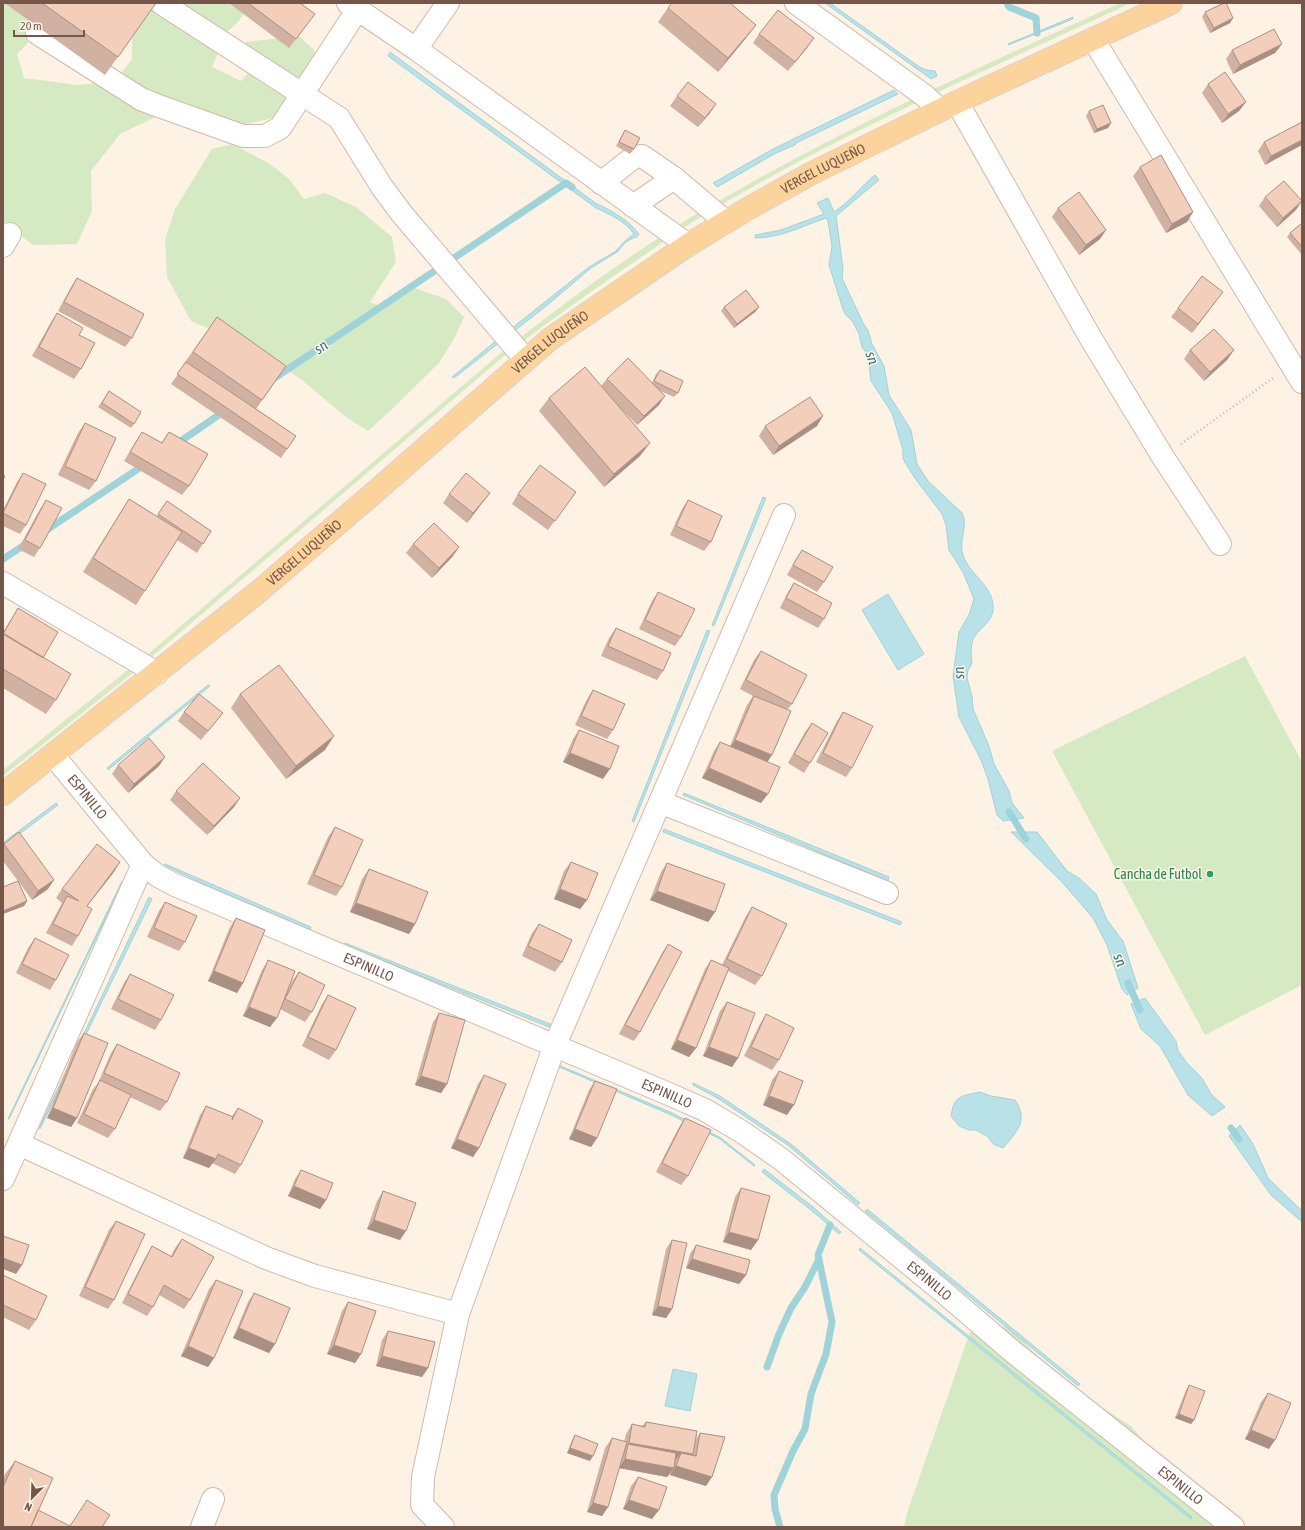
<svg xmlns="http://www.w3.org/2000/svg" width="1305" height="1530" font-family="'Asap Condensed',sans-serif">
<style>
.green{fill:#d5eac2}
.water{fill:#b8e2e7;stroke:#9ed3d9}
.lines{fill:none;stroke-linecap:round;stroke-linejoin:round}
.stream{stroke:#9ed3d9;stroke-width:7}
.minor-casing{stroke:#d0baad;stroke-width:24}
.major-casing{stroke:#dbd3d0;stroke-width:24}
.path{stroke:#d7b19e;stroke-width:2.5;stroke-dasharray:1 3;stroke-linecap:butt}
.minor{stroke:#fff;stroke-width:22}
.major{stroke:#fcd39b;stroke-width:22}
.wall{fill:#d1b1a1}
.shaded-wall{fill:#aa9083}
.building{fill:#f3cebb;stroke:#aa9083}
.leisure-dot{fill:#2e9e5b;stroke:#fff6ea;stroke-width:1.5}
.labels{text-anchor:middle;stroke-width:3;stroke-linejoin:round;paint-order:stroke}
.street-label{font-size:14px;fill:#755649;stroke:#fff6ea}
.leisure-label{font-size:14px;fill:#27864d;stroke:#fff6ea;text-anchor:end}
.water-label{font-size:15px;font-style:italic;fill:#3c747c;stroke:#fff6ea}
</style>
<rect width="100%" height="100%" fill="#fdf2e4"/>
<!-- green -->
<path class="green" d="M3 3H31L30 6 28 43 17 54 24 78 78 85 115 81 132 59 133 3H251L252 5 236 24 226 33 212 67 241 81 252 69 246 42 299 36 315 51 313 71 288 115 246 124 164 113 120 134 91 171 92 211 77 244 33 245 3 221Z
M1120 3H1131C982 72 831 137 691 223 670 236 651 251 631 264 588 294 546 323 504 356L135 671 3 776V770L154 649 502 352C561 305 621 261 685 221 705 208 726 197 747 185 867 117 994 61 1120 3Z
M232 144 270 164 289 179 304 199 325 193 356 207 392 237 396 262 370 302 384 308 412 287 446 299 464 317 455 337 439 363 391 410 368 431 346 417 302 380 270 358 238 341 191 321 167 277 165 240 175 209 212 149Z
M1245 656 1302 762V985L1205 1035 1052 751Z
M1008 1326 1065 1384 1131 1426 1217 1527H904L907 1513 970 1332Z"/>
<!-- water -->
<path class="water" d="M825 3H830L921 68 927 70 935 71 937 76 931 79Z
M1073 17V19L1008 45V44Z
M390 52 597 204C613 211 628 220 639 234L636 238 635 237 626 242 617 252 591 268 545 307 454 378 452 377 502 336 589 267 616 251 625 241 634 234C625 221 609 214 596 208L388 56Z
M894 90 898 94 798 142 795 145 776 153 717 187 713 183 773 149Z
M875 175 879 180 836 216 843 269 842 278 864 325 868 330 872 344 884 366 889 395 911 430 917 464 928 481 962 513C969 525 958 540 963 555 969 575 996 587 993 611 991 622 981 627 975 636 970 643 971 655 972 663L968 670 967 678 972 696 973 709 989 746 994 764 1009 791 1012 803 1024 818 1003 821 997 815 988 779 981 760 959 717 953 676 959 632 969 615 974 599 963 572 949 550 946 525 942 514 914 477 903 459V450L892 413 871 381 868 355 862 347 859 334 853 322 845 314 842 306 829 265 832 246 828 221 826 218C802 226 781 238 755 238V235L781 230 824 214 817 203 828 198 834 212C850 202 861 186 875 175Z
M763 497 766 498 714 626 712 625Z
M888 594 924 654 898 670 862 610Z
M707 630 710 631 634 822 632 821Z
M208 685 210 686 108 770 107 768Z
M684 793 889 877 888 881 683 795Z
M56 803 58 805 6 844 4 842Z
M664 829 902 922 900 925 663 832Z
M1011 832H1037L1067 871 1079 878 1096 894 1107 920 1123 941 1138 988 1127 995 1122 989 1107 945 1093 918 1063 883Z
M165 864 311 927 310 930 208 886 164 865Z
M122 881 123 882 9 1119H8Z
M149 897 152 899 40 1129 39 1128Z
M345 943 550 1024 549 1027 344 945Z
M1145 998 1176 1041 1178 1051 1187 1063 1202 1078 1211 1094 1225 1107 1212 1116 1188 1095 1160 1046 1141 1029 1131 1004Z
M558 1065 670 1112 721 1138 755 1165 754 1166 720 1139 669 1114 557 1066Z
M693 1083 720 1096 791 1144 860 1203 858 1205 789 1146 719 1099 693 1085Z
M980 1092 991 1096 1015 1100C1029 1121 1017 1131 1003 1148L993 1144 988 1137 976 1130H969L959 1126 951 1116C954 1095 962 1096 980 1092Z
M1240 1125 1253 1144 1268 1178 1302 1211V1222L1271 1195 1229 1136Z
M764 1169 813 1207 841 1232 839 1234 811 1210 762 1172Z
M867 1209 1080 1384 1078 1386 865 1211Z
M860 1248 1192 1517 1191 1519 859 1250Z
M673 1369 697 1374 690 1411 665 1406Z"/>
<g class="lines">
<!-- stream -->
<path class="stream" d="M1007 3 1009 7 1036 18 1037 33
M273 379 566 183 572 187
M175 445 226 410
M45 531 144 465
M3 559 26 544
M1009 812 1026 839
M1128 983 1140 1010
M1231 1128 1239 1139
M767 1367 779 1334 791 1308 805 1287 819 1259
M780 1527 775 1509 774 1495 793 1451 805 1429 811 1394 826 1354 832 1322 818 1255 830 1225"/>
<!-- minor casing -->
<g class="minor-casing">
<g id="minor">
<path d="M161 3 339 118 382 187 402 214 526 360"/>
<path d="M348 3 416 49 688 245"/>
<path d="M796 3 925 96 940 110"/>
<path d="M37 33 141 99 156 105 243 136H265L280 128 358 9"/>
<path d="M1093 39 1302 382"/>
<path d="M416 49 448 3"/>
<path d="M957 102 1090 337 1163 457 1220 544"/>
<path d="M601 183 634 157 642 156 674 178 726 222"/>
<path d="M633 206 674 178"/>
<path d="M3 246 10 234"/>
<path d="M3 583 157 673"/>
<path id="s1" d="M53 755 143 864 158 876 175 885 671 1095 705 1110 742 1132 781 1159 941 1290 1012 1351 1233 1527"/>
<path d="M660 802 887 893"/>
<path d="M19 1144 266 1258 315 1276 458 1314"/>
<path d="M3 1179 143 864"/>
<path d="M202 1527 213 1499"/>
<path d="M443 1527 422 1505 423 1477 458 1314 555 1045 784 515"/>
</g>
</g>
<!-- major casing -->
<g class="major-casing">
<g id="major">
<path id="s2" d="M3 794 258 592 361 504 550 339 688 245 749 208 812 173 957 102 1171 3"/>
</g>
</g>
<!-- path -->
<path class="path" d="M1181 444 1273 378"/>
<!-- minor -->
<use href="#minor" class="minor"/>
<!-- major -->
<use href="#major" class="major"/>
</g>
<!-- wall -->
<path class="wall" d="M7 3H156L105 75 6 4Z
M229 3H300L315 14 289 48Z
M668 8 756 25 746 38 718 72 658 22Z
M1205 12 1233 18 1230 23 1210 33 1202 17Z
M759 34 814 38 788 71 753 43Z
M1282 44 1275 53 1233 74 1226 59 1232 50Z
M1208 84 1246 102 1239 111 1222 123 1202 93Z
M677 96 710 113 698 127 670 106Z
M1089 111 1111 123 1108 128 1094 133 1086 116Z
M1302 122 1265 165 1258 151 1264 142Z
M625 130 634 149 630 154 616 146Z
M1140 167 1193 212 1187 222 1166 233 1133 176Z
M1265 197 1296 210 1277 227 1259 206Z
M1058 208 1106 230 1100 239 1079 255 1052 217Z
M1302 223V255L1287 237 1290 233Z
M77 278 132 338 125 347 58 311 71 287Z
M1216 301 1192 333 1171 317 1178 308Z
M724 307H759L755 312 734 328 721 311Z
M57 313 79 335 81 369 74 379 32 356 51 322Z
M217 317 286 366 256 409 296 436 281 458 171 384 184 366 183 365Z
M1190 350H1234L1227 360 1204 381 1184 359Z
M660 370 678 393 674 397 660 391 659 405 637 425 618 406 640 456 604 487 539 411 549 398 601 386 607 379 652 383 656 374Z
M109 391 134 424 131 428 98 407Z
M85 423 96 481 89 490 58 475 78 433Z
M765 426H817L773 455 759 436Z
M142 432 161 443 169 432 189 486 182 495 124 461 136 441Z
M23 473 26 525 20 534 3 526V510L17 482Z
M576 492 548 530 512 504 518 494Z
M490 493 483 502 467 523 443 503 449 494Z
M129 499 157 516 167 501 211 531 197 553 177 540 145 591 136 605 83 572 120 513Z
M46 500 40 548 34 557 18 549 40 509Z
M688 500 711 542 704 551 670 535 682 509Z
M413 544 453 556 432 578 406 553Z
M802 550 824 582 817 592 787 575 796 559Z
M794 583 824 619 818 628 780 608 788 592Z
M658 592 681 637 675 646 639 629 652 601Z
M18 608 43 658 56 700 46 714 3 688V632Z
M616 628 663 671 657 680 601 656 609 638Z
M761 651 792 704 787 710 767 762 761 803 702 778 714 751 720 742 730 746 747 705 753 696 740 689 754 660Z
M593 690 613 730 607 739 575 725 587 699Z
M240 694 325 750 286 779 231 708Z
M184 712 216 722 201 740 178 721Z
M843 712 852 768 846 777 816 762 837 721Z
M812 723 810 763 804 773 788 763 805 732Z
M579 730 603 779 563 762 573 739Z
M118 765 159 766 128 793 112 774Z
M176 791 234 807 207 835 170 800Z
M335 827 342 887 336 896 307 884 328 837Z
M4 844 48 889 32 900 19 882 27 901 24 906 3 914V887L18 881 3 861V845Z
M571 862 587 900 580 909 554 899 564 871Z
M667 863 715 912 708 922 650 900 661 872Z
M369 869 415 924 409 934 350 912 362 879Z
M114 872 87 906 78 936 72 946 46 933 62 903 56 898 62 889Z
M165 902 185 942 179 951 147 937 159 911Z
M752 907 762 976 755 985 728 971 696 1048 689 1057 671 1049 705 969 711 960 722 965 746 916Z
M236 918 243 983 237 993 208 981 230 927Z
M539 924 562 962 555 972 522 956 532 933Z
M35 938 56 980 50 990 16 973 28 948Z
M668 944 640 1032 634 1041 619 1034 662 953Z
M268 960 288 990 292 981 299 972 312 1012 305 1022 280 1009 270 1027 243 1016 262 970Z
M130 974 161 1020 155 1030 111 1009 124 983Z
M328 995 336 1050 329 1060 302 1046 322 1004Z
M727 1002 738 1058 732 1067 703 1056 720 1011Z
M439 1013 447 1084 441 1093 415 1085 433 1022Z
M766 1014 779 1060 772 1070 744 1056 760 1024Z
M84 1033 77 1118 71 1127 47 1118 77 1042Z
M117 1044 167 1102 160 1111 130 1097 115 1129 108 1138 77 1123 93 1089 98 1083 111 1053Z
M779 1071 787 1115 763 1105 772 1080Z
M484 1075 479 1148 473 1157 451 1148 478 1084Z
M595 1081 597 1138 591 1147 569 1139 589 1090Z
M206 1106 232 1116 238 1108 241 1165 235 1174 212 1163 209 1168 183 1158 200 1115Z
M685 1118 688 1176 681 1185 656 1172 679 1127Z
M301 1170 326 1200 320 1209 288 1196 295 1179Z
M741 1188 758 1240 751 1250 723 1242 735 1197Z
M383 1191 400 1240 367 1229 377 1201Z
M116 1221 114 1300 108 1309 79 1296 109 1230Z
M182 1239 190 1300 184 1309 159 1295 153 1307 147 1316 122 1303 146 1256 152 1246 171 1256 175 1248Z
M672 1240V1309L666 1318 652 1315 666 1249Z
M696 1245 746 1275 739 1284 686 1268 690 1254Z
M3 1275 36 1320 29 1330 3 1317Z
M216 1280 214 1358 208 1367 181 1356 209 1289Z
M254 1293 275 1344 269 1353 233 1338 248 1302Z
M348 1302 361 1354 355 1363 327 1354 342 1311Z
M388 1331 428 1368 422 1377 376 1366 382 1340Z
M1189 1385 1194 1420 1191 1424 1175 1418 1186 1390Z
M1268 1393 1269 1449 1245 1439 1261 1402Z
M646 1422 696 1439 700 1433 706 1486 670 1475 671 1473 667 1477 619 1468 608 1507 602 1516 587 1512 605 1448 612 1438 624 1442 626 1434 632 1424 642 1426Z
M575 1435 590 1461 567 1453 572 1440Z
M15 1461 38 1510 70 1526 87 1500 102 1527H3V1480L5 1474Z
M638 1477 652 1519 623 1509 631 1486Z"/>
<!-- shaded-wall -->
<path class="shaded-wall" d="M1233 18 1230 23 1210 33 1214 28Z
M756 25 746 38 718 72 728 58Z
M814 38 807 48 788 71 795 62Z
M1282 44 1275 53 1233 74 1240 65Z
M1246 102 1239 111 1222 123 1228 114Z
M716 104 710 113 698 127 705 118Z
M1111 123 1108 128 1094 133 1097 129Z
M1302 140V145L1265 165 1271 156Z
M1302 201 1296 210 1277 227 1283 218Z
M1193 212 1187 222 1166 233 1172 224Z
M1106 230 1100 239 1079 255 1086 245Z
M1223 292 1216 301 1192 333 1198 324Z
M759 307 755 312 734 328 737 324Z
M1234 350 1227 360 1204 381 1210 372Z
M665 396 659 405 637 425 644 416Z
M823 416 817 426 773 455 779 446Z
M650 443 640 456 604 487 614 474Z
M490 493 483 502 467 523 473 513Z
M459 547 453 556 432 578 439 568Z
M334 736 325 750 286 779 296 766Z
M735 740 772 755 766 764 729 749Z
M570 753 610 769 603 779 563 762Z
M165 757 159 766 128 793 134 784Z
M709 768 768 794 761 803 702 778Z
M240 798 234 807 207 835 214 826Z
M120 862 114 872 80 915 87 906Z
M54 880 48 889 32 900 38 891Z
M560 889 587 900 580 909 554 899Z
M657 891 715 912 708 922 650 900Z
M27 901 24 906 3 914V911Z
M356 903 415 924 409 934 350 912Z
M214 971 243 983 237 993 208 981Z
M249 1007 277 1018 270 1027 243 1016Z
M677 1040 696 1048 689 1057 671 1049Z
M709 1047 738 1058 732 1067 703 1056Z
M421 1076 447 1084 441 1093 415 1085Z
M769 1096 794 1105 787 1115 763 1105Z
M53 1108 77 1118 71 1127 47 1118Z
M575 1129 597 1138 591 1147 569 1139Z
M457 1139 479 1148 473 1157 451 1148Z
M189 1148 216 1159 209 1168 183 1158Z
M294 1186 326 1200 320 1209 288 1196Z
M374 1220 406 1231 400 1240 367 1229Z
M729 1232 758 1240 751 1250 723 1242Z
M3 1258 22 1265 16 1274 3 1269Z
M692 1259 746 1275 739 1284 686 1268Z
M658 1306 672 1309 666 1318 652 1315Z
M239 1328 275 1344 269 1353 233 1338Z
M334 1345 361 1354 355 1363 327 1354Z
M188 1346 214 1358 208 1367 181 1356Z
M382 1356 428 1368 422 1377 376 1366Z
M1179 1414 1194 1420 1191 1424 1175 1418Z
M1251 1430 1275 1440 1269 1449 1245 1439Z
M629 1443 693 1454 687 1463 681 1453 675 1461 628 1445Z
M570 1448 593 1456 590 1461 567 1453Z
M625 1459 674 1468 667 1477 619 1468Z
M676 1466 712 1477 706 1486 670 1475Z
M629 1500 659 1510 652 1519 623 1509Z
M593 1503 608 1507 602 1516 587 1512Z"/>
<!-- building -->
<path class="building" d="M42 3H156L118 57Z
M248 3H300L315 14 296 39Z
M672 3H730L756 25 728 58 668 8Z
M1224 3H1226L1233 18 1214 28 1205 12Z
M778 10 814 38 795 62 759 34Z
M1274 29 1282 44 1240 65 1232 50Z
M1225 72 1246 102 1228 114 1208 84Z
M688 82 716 104 705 118 677 96Z
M1103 105 1111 123 1097 129 1089 111Z
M1302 122V140L1271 156 1264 142Z
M625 130 640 138 634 149 619 142Z
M1161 155 1193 212 1172 224 1140 167Z
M1284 181 1302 201 1283 218 1265 197Z
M1079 192 1106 230 1086 245 1058 208Z
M1302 223V247L1290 233Z
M1202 276 1223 292 1198 324 1178 308Z
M77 278 144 314 132 338 64 302Z
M746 290 759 307 737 324 724 307Z
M57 313 83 328 79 335 95 343 81 369 39 347Z
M217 317 286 366 262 400 193 352Z
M1214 329 1234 350 1210 372 1190 350Z
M628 358 665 396 644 416 607 379Z
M186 362 296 436 287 449 177 374Z
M585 367 650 443 614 474 549 398Z
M660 370 683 381 678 393 654 381Z
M109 391 141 412 134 424 102 403Z
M810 397 823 416 779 446 765 426Z
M85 423 116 438 96 481 65 466Z
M142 432 162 443 169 432 208 454 189 486 130 452Z
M540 465 576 492 555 521 518 494Z
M23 473 46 484 26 525 3 513Z
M466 473 490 493 473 513 449 494Z
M3 475 5 476 3 480Z
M129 499 182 532 145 591 93 558Z
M46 500 62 508 40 548 25 540Z
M688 500 722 516 711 542 676 526Z
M167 501 211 531 203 544 158 514Z
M434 523 459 547 439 568 413 544Z
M802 550 833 567 824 582 793 565Z
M794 583 832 603 824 619 786 598Z
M658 592 695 609 681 637 645 620Z
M18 608 58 632 43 658 3 634Z
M616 628 671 653 663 671 608 646Z
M3 633 71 674 56 700 3 669Z
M761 651 807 675 792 704 746 680Z
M279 665 334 736 296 766 240 694Z
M593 690 625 704 613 730 581 716Z
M199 694 223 713 208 731 184 712Z
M754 696 791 711 772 755 735 740Z
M843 712 873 726 852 768 823 753Z
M812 723 828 733 810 763 794 754Z
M579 730 619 746 610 769 570 753Z
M149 738 165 757 134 784 118 765Z
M720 742 780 767 768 794 709 768Z
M203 763 240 798 214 826 176 791Z
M335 827 363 840 342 887 314 875Z
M19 832 54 880 38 891 4 844Z
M97 844 120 862 87 906 92 909 78 936 53 924 67 896 79 901 62 889Z
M571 862 598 873 587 900 560 889Z
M667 863 725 884 715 912 657 891Z
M369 869 428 892 415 924 356 903Z
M18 881 27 901 3 911V887Z
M165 902 197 916 185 942 154 928Z
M752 907 787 924 762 976 727 959Z
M236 918 265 930 243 983 214 971Z
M539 924 572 940 562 962 528 946Z
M35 938 69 955 56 980 22 964Z
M668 944 682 952 640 1032 625 1025Z
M268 960 295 971 277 1018 249 1007Z
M711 960 729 968 696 1048 677 1040Z
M299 972 325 985 312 1012 285 999Z
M130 974 174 995 161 1020 118 999Z
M328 995 356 1008 336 1050 308 1037Z
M727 1002 755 1013 738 1058 709 1047Z
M439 1013 465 1020 447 1084 421 1076Z
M766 1014 794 1028 779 1060 751 1047Z
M84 1033 108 1043 77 1118 53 1108Z
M117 1044 180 1073 167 1102 104 1073Z
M779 1071 803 1081 794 1105 769 1096Z
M484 1075 506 1084 479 1148 457 1139Z
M100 1080 131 1095 115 1129 84 1114Z
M595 1081 617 1089 597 1138 575 1129Z
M206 1106 233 1117 232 1120 238 1108 263 1121 241 1165 218 1154 216 1159 189 1148Z
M685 1118 711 1130 688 1176 662 1163Z
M301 1170 333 1183 326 1200 294 1186Z
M741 1188 770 1196 758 1240 729 1232Z
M383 1191 416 1203 406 1231 374 1220Z
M116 1221 145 1234 114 1300 85 1287Z
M3 1236 29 1245 22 1265 3 1258Z
M182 1239 214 1257 190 1300 164 1285 153 1307 128 1294 152 1246 172 1257Z
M672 1240 687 1243 672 1309 658 1306Z
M696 1245 750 1260 746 1275 692 1259Z
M3 1275 47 1296 36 1320 3 1305Z
M216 1280 243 1291 214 1358 188 1346Z
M254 1293 290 1308 275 1344 239 1328Z
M348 1302 376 1311 361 1354 334 1345Z
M388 1331 435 1342 428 1368 382 1356Z
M1189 1385 1205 1391 1194 1420 1179 1414Z
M1268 1393 1291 1403 1275 1440 1251 1430Z
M646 1422 697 1431 693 1454 629 1443 632 1424 645 1427Z
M700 1433 725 1437 712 1477 676 1466 681 1453 696 1456Z
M575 1435 598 1444 593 1456 570 1448Z
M612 1438 627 1442 608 1507 593 1503Z
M628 1444 676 1453 674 1468 625 1459Z
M15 1461 53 1478 31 1527H3V1487Z
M638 1477 667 1487 659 1510 629 1500Z
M87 1500 110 1515 102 1527H72L70 1526Z
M38 1510 70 1526V1527H31Z"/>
<!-- markers -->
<circle class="leisure-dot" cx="1210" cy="874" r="4"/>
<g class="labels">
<!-- street labels -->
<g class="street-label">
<text dy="5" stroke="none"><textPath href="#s2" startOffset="1034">VERGEL LUQUEÑO</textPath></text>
<text dy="5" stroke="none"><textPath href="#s2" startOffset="710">VERGEL LUQUEÑO</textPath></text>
<text dy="5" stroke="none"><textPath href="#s2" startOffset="386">VERGEL LUQUEÑO</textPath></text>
<text dy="5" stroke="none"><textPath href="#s1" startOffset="54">ESPINILLO</textPath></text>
<text dy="5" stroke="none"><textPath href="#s1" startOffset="390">ESPINILLO</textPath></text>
<text dy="5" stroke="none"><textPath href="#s1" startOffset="714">ESPINILLO</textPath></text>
<text dy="5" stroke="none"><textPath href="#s1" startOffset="1038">ESPINILLO</textPath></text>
<text dy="5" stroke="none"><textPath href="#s1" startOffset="1362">ESPINILLO</textPath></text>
</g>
<!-- leisure labels -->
<g class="leisure-label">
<text x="1202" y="879">Cancha de Futbol</text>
</g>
<!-- water labels -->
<g class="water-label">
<text transform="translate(321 347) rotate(-34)" y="5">sn</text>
<text transform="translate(872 358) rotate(72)" y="5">sn</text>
<text transform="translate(959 673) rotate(-92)" y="5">sn</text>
<text transform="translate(1120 960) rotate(68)" y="5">sn</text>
</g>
</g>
<!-- border -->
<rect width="1305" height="1530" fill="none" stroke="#755649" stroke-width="8"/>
<!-- north arrow -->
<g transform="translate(32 1498) rotate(203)" stroke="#fff6ea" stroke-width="3" paint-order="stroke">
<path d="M0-3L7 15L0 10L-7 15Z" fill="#755649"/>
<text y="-6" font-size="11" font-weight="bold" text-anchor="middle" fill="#755649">N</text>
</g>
<!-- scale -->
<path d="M14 30v6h70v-6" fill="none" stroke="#755649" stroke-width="2"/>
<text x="20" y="30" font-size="12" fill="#755649" stroke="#fff6ea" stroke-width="3" paint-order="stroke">20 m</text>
</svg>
